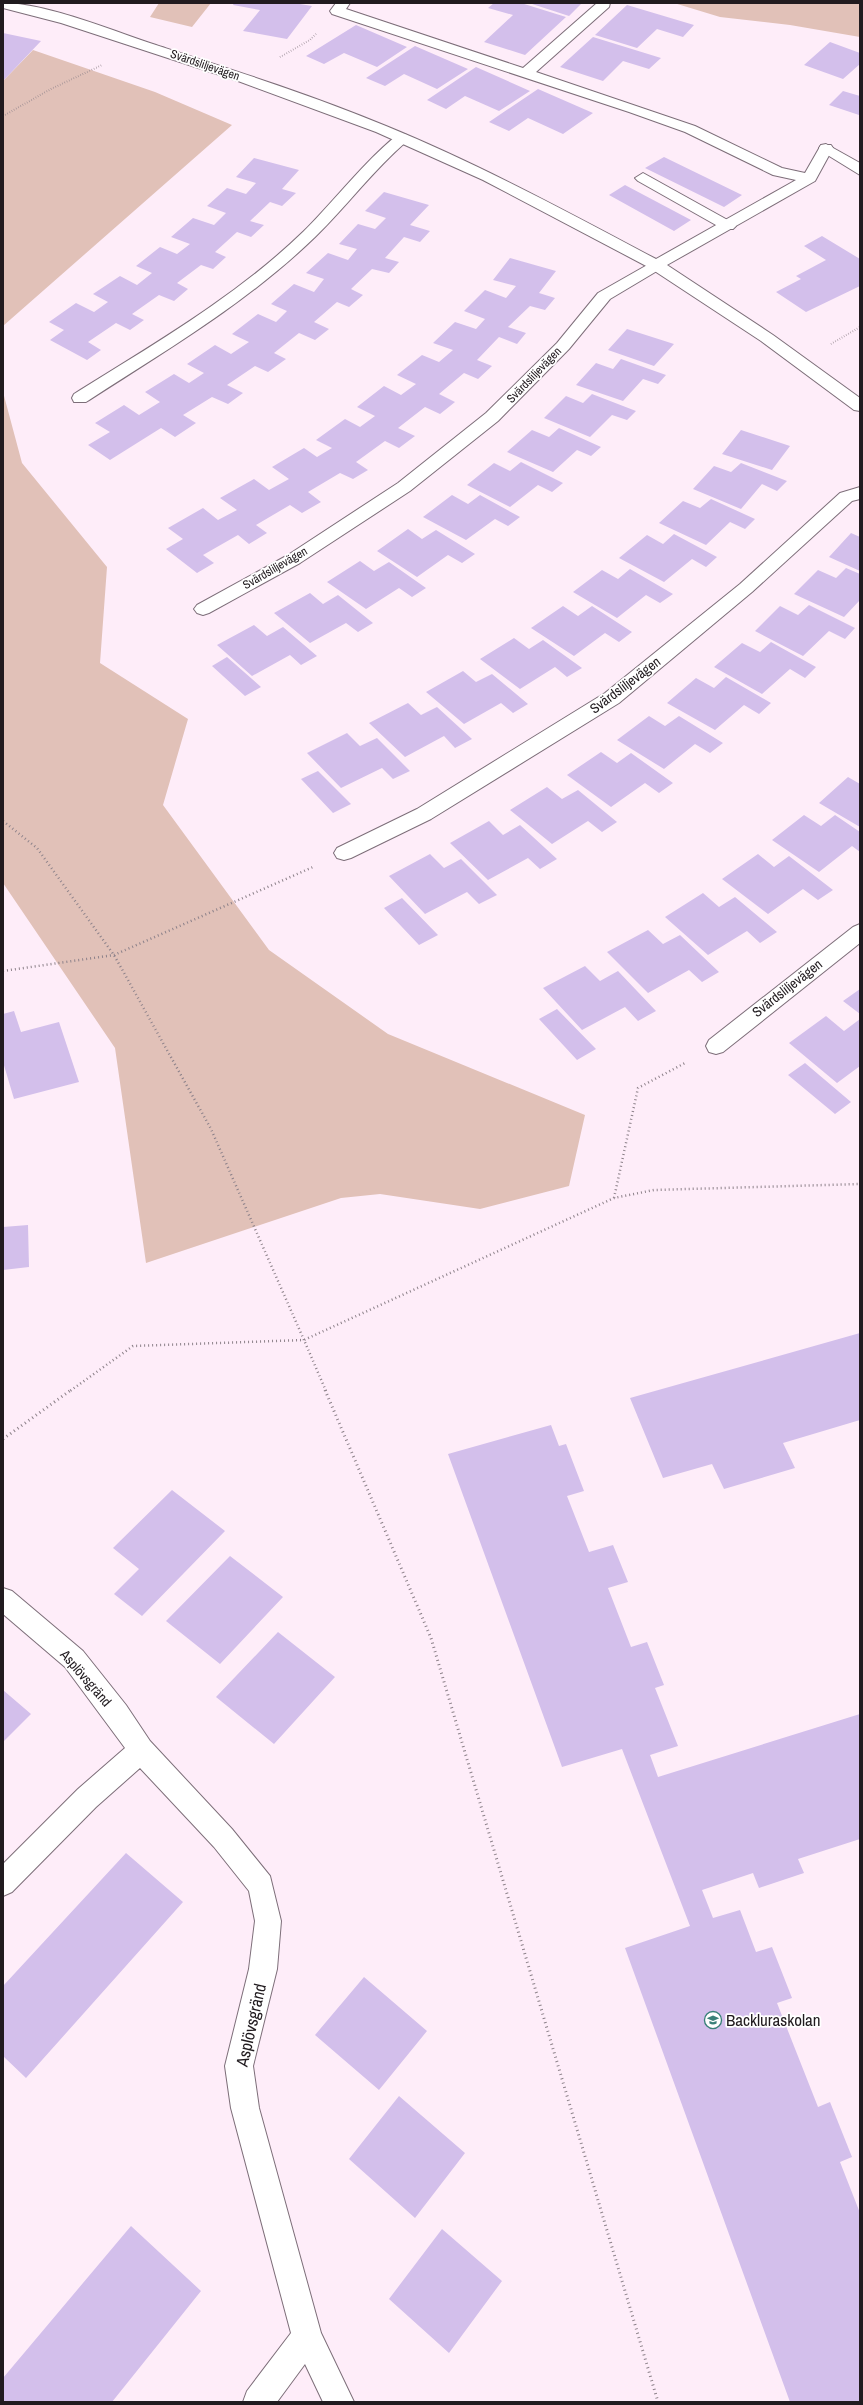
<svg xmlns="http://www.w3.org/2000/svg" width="863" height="2405" font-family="'Archivo Narrow',sans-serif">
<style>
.green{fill:#e1c1b8}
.building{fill:#d3bfeb}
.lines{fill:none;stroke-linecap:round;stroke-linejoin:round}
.service-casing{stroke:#7d6e79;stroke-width:2}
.minor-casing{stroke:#7d6e79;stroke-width:2}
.path-far2{stroke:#8d828a;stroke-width:2;stroke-dasharray:0.5 2;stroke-linecap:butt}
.path-far1{stroke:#8d828a;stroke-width:2.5;stroke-dasharray:1 3;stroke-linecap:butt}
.path{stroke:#8d828a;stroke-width:3;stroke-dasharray:1 3.5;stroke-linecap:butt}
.service{fill:#fff;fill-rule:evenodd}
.minor{fill:#fff;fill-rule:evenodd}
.labels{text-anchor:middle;stroke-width:3.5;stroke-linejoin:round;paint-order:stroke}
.far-street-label{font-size:12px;fill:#211b1f;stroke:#fff}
.street-label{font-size:14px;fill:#211b1f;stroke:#fff}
.near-poi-label{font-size:17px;fill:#211b1f;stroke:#fff;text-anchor:start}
.near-street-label{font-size:17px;fill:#211b1f;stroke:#fff}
</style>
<rect width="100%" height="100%" fill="#feedf9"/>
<!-- green -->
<path class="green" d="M159 3H211L192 27 150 17Z
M674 3H860V37L790 25 720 17Z
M33 50 155 92 232 125 3 326V81Z
M3 392 22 463 107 567 100 663 188 719 163 805 269 950 388 1034 585 1115 569 1186 480 1209 380 1194 341 1198 146 1263 115 1048 3 883Z"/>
<!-- building -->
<path class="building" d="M234 3H294L312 6 287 39 243 31 260 10 233 5Z
M494 3H521L566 17 525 55 484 42 513 15 488 8Z
M529 3H582L569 16Z
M627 5 694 25 683 37 657 29 637 48 595 35Z
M356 25 407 47 377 67 344 53 324 64 306 56Z
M3 33 41 41 3 81Z
M593 37 661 58 649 69 623 61 603 81 560 67Z
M830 42 860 53V64L843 79 804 65Z
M415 46 468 69 437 89 404 74 385 86 366 78Z
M476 67 530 91 499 111 465 96 446 109 427 100Z
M538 89 593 113 563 134 528 118 509 131 489 122Z
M843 91 860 96 859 115 829 105Z
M664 157 742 195 724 207 645 168Z
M254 158 299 170 282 189 296 193 282 206 270 202 250 221 264 225 251 237 237 232 215 252 226 257 213 269 201 265 177 283 188 289 174 301 159 295 132 314 144 320 130 330 116 323 88 342 101 350 87 360 50 340 64 330 49 322 76 303 94 312 108 302 93 294 120 276 137 285 152 273 136 266 160 247 177 254 190 244 171 237 193 218 214 225 226 213 207 206 227 188 246 194 256 183 236 177Z
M625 185 691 220 674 231 609 195Z
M384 192 429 205 410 225 430 231 420 242 404 237 385 258 399 262 389 273 372 269 351 289 363 295 349 307 337 302 314 322 329 329 315 340 299 333 274 353 286 359 268 372 255 366 227 385 243 393 228 404 212 397 183 415 196 423 175 437 161 428 110 460 88 445 110 432 95 423 124 405 139 415 160 402 145 392 174 374 189 383 204 373 187 364 215 345 231 354 249 342 232 334 258 314 276 322 287 311 271 304 294 284 314 292 324 279 306 273 328 253 348 260 357 249 339 244 358 224 375 229 386 218 365 211Z
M822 236 860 259V286L806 312 776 292 801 279 796 276 826 260 804 246Z
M510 258 556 271 539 293 555 298 545 310 530 306 508 327 526 333 517 344 499 337 477 360 492 366 478 379 464 373 439 394 455 402 440 414 425 407 398 428 415 436 399 448 385 441 356 462 368 470 353 479 340 473 308 492 321 502 302 513 290 505 256 525 267 533 249 544 238 535 203 555 214 563 197 573 166 549 183 539 168 528 203 508 218 520 237 510 220 498 254 479 269 490 289 479 272 467 304 448 317 457 332 448 316 440 345 419 360 427 375 416 357 407 384 386 401 395 416 384 397 375 422 355 439 362 453 350 433 343 455 322 476 329 485 319 464 311 485 290 506 298 516 286 493 280Z
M627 329 674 344 654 366 608 350Z
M621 359 666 375 658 384 643 379 623 401 576 385 596 363 613 369Z
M592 394 636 411 627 420 612 415 590 437 544 418 566 396 583 403Z
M559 428 601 447 591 456 577 450 553 472 507 452 532 430 549 437Z
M741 430 790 446 772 470 722 454Z
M521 462 563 483 552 492 538 485 510 507 467 485 494 463 510 471Z
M741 463 787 481 777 491 762 484 741 509 693 489 714 466 731 472Z
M452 495 468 504 480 495 520 517 508 526 495 519 466 540 423 517Z
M711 499 755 519 745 529 730 522 706 545 659 523 683 501 700 508Z
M408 529 422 539 436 530 475 554 462 563 448 555 417 577 377 551Z
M851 533 860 537V571L829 557Z
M674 534 717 557 706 567 692 559 664 582 619 558 647 535 663 544Z
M360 561 374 571 389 562 426 588 412 597 399 588 366 609 327 582Z
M846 568 860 574V600L844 617 794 594 818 570 836 578Z
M630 569 673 594 660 603 646 595 617 618 573 592 602 570 618 579Z
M310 593 323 604 338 595 373 623 358 632 346 623 310 643 274 613Z
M809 605 855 628 845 639 829 631 803 656 755 631 780 606 798 615Z
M563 606 578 616 592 606 632 632 619 642 605 633 574 656 531 628Z
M254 625 267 636 283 627 317 656 301 665 290 655 252 676 217 645Z
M514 638 529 649 543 640 582 668 567 677 555 667 520 689 480 659Z
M771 642 816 667 805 678 790 669 762 694 714 667 742 643 760 652Z
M227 657 261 687 245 696 212 666Z
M463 671 476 682 492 674 528 704 513 713 501 703 464 724 426 692Z
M726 677 771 703 759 714 744 705 715 730 667 703 696 678 714 688Z
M408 703 421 715 437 707 472 739 455 748 444 736 405 757 369 723Z
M649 716 665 726 679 716 723 743 710 753 695 744 664 769 617 740Z
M347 733 360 746 377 738 410 771 393 779 382 768 341 788 307 753Z
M601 752 617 763 631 753 673 783 659 793 645 783 611 807 567 775Z
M318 771 351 804 333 813 301 779Z
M848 777 860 784V827L819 803Z
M547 787 562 799 578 790 617 822 602 832 588 821 552 844 510 810Z
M804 815 821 826 835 815 860 832V852L852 846 819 872 772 840Z
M489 821 503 835 520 825 557 859 540 869 528 858 488 880 450 843Z
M430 854 444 868 461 859 497 895 479 904 467 892 425 914 389 876Z
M758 854 774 867 789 856 833 890 818 900 803 889 768 914 722 879Z
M703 893 719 907 735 897 777 932 760 943 747 931 708 955 665 917Z
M402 898 438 935 419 945 384 908Z
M648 930 663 944 680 935 719 972 702 982 689 970 648 993 607 952Z
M585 966 600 981 618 971 656 1011 638 1021 625 1007 582 1030 543 988Z
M860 989V1014L843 1001Z
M557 1009 596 1049 577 1060 539 1019Z
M14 1011 21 1032 59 1022 79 1082 14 1099 3 1062V1014Z
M826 1016 844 1031 860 1019V1066L837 1083 789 1043Z
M805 1063 851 1102 835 1114 788 1075Z
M28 1225 29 1267 3 1270V1227Z
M860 1333V1420L783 1443 795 1468 724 1489 712 1464 663 1478 630 1398Z
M551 1425 559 1446 566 1444 584 1491 567 1496 589 1552 613 1545 628 1582 608 1588 631 1647 647 1642 664 1685 655 1688 678 1746 650 1755 658 1777 860 1714V1839L798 1859 804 1873 759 1888 753 1873 702 1890 713 1918 740 1910 756 1952 772 1947 792 1998 777 2003 818 2107 830 2102 852 2157 840 2162 860 2213V2402H790L625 1948 690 1926 622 1749 562 1767 448 1454Z
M172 1490 225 1531 142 1616 114 1594 139 1569 113 1548Z
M230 1556 283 1597 220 1664 166 1621Z
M278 1632 335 1677 274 1744 216 1697Z
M3 1690 31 1714 3 1742Z
M126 1853 183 1902 26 2078 3 2056V1986Z
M364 1977 427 2031 379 2090 315 2035Z
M399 2096 465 2153 415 2218 349 2159Z
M131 2226 201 2291 112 2402H3V2378Z
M442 2229 502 2281 449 2353 389 2299Z"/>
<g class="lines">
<!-- service casing -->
<g class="service-casing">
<path id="service" d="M402 134 407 135 409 138 407 141C373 170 347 206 315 237 247 303 165 351 86 402H74L72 398 74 394C154 344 236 297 304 231 336 199 362 164 397 135Z
M826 144 860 163V175L821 151 819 148 821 145Z
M643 173 733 223 736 226 733 229H723L638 181 635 178Z
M656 260 662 262 664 265 662 268 610 299 569 349 498 421 410 491 300 563 209 613 203 615 197 613 194 609 197 605 288 555 398 483 486 413 557 343 598 293Z
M860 487V499L852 501 752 592 619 703 431 819 351 858 344 860 337 858 334 853 337 848 417 809 605 693 740 584 840 493Z
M860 924V943L723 1052 716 1054 709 1052 706 1046 709 1040 853 927Z
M3 1588 12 1591 83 1651 126 1705 150 1741 232 1829 270 1876 281 1921 277 1969 253 2066 259 2108 321 2333 354 2402H323L305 2364 277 2402H243L247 2391 291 2333 231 2108 225 2066 249 1969 255 1921 249 1891 214 1847 140 1768 96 1807 12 1892 3 1896V1864L78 1789 125 1748 65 1667 3 1614Z"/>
</g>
<!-- minor casing -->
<g class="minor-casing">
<path id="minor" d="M3 3C46 3 113 31 156 45 233 70 311 95 386 126 479 164 567 212 656 259L796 180 773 175 685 132 629 112 332 14 330 11 336 3H350L346 9 523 68 597 3H610L609 7 536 72 695 126 782 168 805 173 821 145H831L833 148 815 181 667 265 773 335 860 398V411L854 410 761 341 650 268 483 180 376 132 238 81 61 23 3 8Z"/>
</g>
<!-- path-far2 -->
<path class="path-far2" d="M280 57 310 40 316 34
M3 116 51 89 102 65
M831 344 860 327"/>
<!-- path-far1 -->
<path class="path-far1" d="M3 821 37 848 114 955 211 1129 304 1340 133 1346 70 1391
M3 971 114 955 313 867
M614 1198 638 1088 685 1063
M326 1391 304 1340 614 1198 654 1190 860 1184"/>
<!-- path -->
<path class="path" d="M325 1390 431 1638 658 2402
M3 1439 71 1390"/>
<!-- service -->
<use href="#service" class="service"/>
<!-- minor -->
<use href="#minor" class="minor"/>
</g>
<!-- icons -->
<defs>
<g id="school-ring" transform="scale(0.9)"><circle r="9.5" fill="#fff" stroke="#398078" stroke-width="1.5"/><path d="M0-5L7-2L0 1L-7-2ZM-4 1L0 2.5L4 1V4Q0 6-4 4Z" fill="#398078"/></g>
</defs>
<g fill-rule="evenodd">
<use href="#school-ring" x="713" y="2020"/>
</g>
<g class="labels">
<!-- far-street labels -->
<g class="far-street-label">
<text transform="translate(205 65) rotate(19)" y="4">Svärdsliljevägen</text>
<text transform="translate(534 375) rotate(-46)" y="4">Svärdsliljevägen</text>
<text transform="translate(275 568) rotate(-30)" y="4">Svärdsliljevägen</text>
</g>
<!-- street labels -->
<g class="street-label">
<text transform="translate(625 685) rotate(-37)" y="5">Svärdsliljevägen</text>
<text transform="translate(787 988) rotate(-38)" y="5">Svärdsliljevägen</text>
<text transform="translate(86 1678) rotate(49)" y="5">Asplövsgränd</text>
</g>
<!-- near-poi labels -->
<g class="near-poi-label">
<text x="726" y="2026">Backluraskolan</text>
</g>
<!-- near-street labels -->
<g class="near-street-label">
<text transform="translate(251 2025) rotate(-77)" y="6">Asplövsgränd</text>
</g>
</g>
<!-- border -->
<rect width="863" height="2405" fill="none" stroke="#211b1f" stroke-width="8"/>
</svg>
